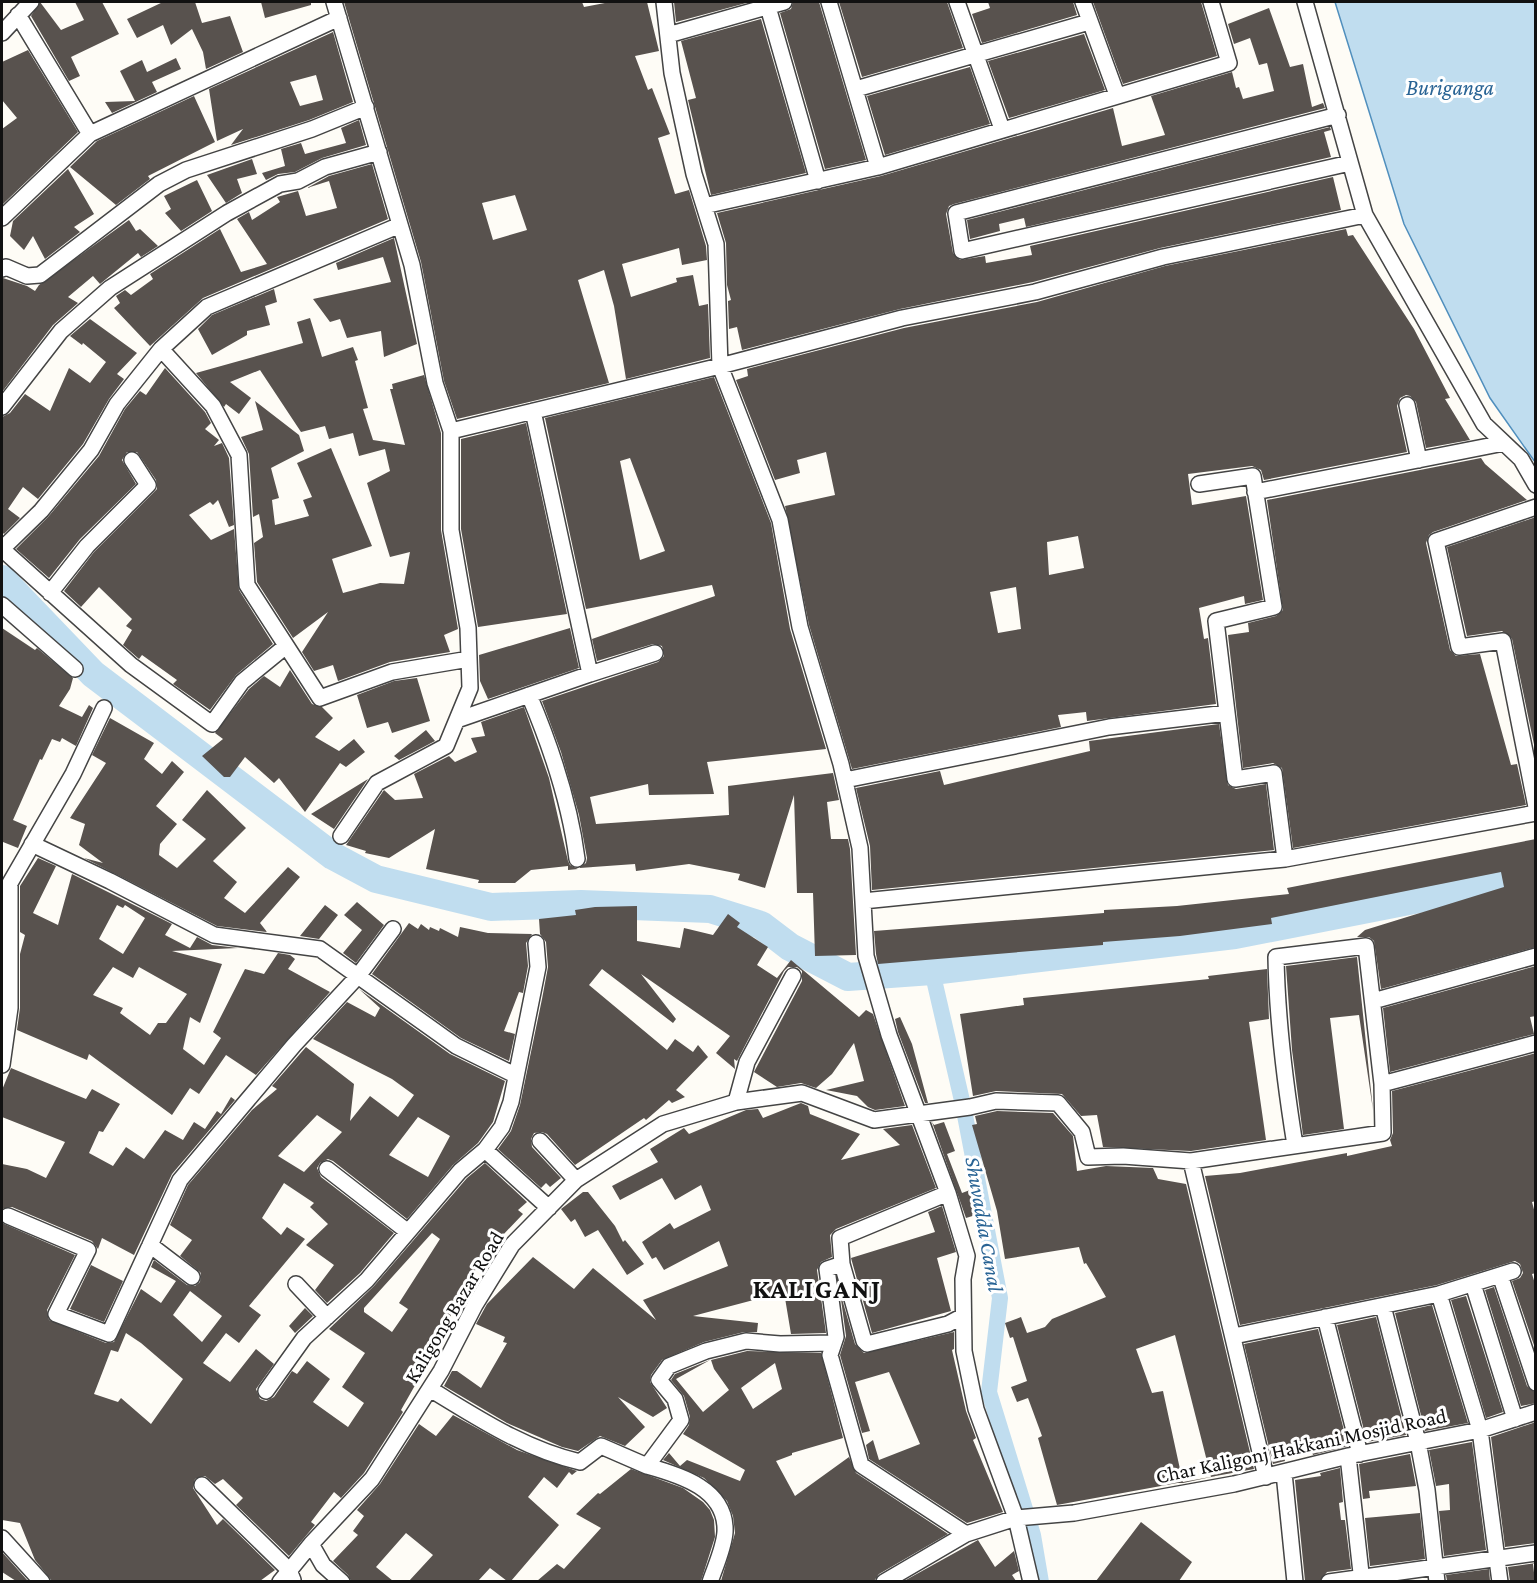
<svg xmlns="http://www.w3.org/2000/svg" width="1537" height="1583" font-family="'Crimson Pro',serif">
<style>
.water{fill:#c0ddef;stroke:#508fbd;stroke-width:1.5}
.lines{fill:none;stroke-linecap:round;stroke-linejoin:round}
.canal{stroke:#c0ddef;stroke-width:16}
.river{stroke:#c0ddef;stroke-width:28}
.building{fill:#58524e;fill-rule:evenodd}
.street-casing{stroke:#444;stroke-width:18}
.street{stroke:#fff;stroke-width:15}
.labels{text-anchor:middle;stroke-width:6;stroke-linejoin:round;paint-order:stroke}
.street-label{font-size:21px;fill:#111;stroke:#fff}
.water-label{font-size:22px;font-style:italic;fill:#286394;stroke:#fff}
.district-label{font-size:27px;font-weight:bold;letter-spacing:1.5px;fill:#111;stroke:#fff}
</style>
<rect width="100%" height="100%" fill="#fefcf6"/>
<!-- water -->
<path class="water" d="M1335 2H1535V462L1490 398 1404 224Z"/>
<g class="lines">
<!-- canal -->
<path class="canal" d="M932 971 963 1105 1000 1298 989 1392 1033 1535 1041 1582"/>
<!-- river -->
<path class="river" d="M2 579 93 674 333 856 376 879 491 907 581 904 710 909 761 925 790 947 848 977 932 971 1235 935 1536 876"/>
</g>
<!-- building -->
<path class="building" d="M40 2 61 30 84 20 75 2H102L119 34 71 57 80 76 69 81 31 16Z
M163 2H195L202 23 230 16 243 52 206 69 203 52 192 29 171 45 163 25 137 38 127 19Z
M261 2H311V5L265 18Z
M344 2H582L584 7 610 2H647L659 51 635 56 648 90 652 88 670 134 658 138 675 194 689 190 706 246 707 260 682 265 679 248 622 264 631 297 677 282 676 278 693 275 699 306 708 304 710 358 626 379 614 306 604 270 578 280 609 383 457 419 444 381 421 262ZM515 195 527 230 493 240 482 203Z
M674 2H750L676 22Z
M793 2H819L866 160 825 169 780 13 791 9Z
M839 2H947L963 48 862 77Z
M988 2H1073L1077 15 982 43 972 14 990 8Z
M1093 2H1201L1217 56 1123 84Z
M1269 8 1290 67 1303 64 1312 107 1323 103 1325 108 954 204 949 206 946 214 953 253 960 260 985 256 986 263 1032 255 1030 246 1333 177 1341 210 1160 248 1033 282 900 309 742 350 737 327 729 329 728 301 731 300 727 285 726 243 717 213 881 176 1113 108 1122 146 1165 135 1151 96 1232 72 1236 88 1239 87 1243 99 1274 91 1267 63 1259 65 1250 38 1234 44 1228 24Z
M761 19 806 173 711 195 688 100 696 98 681 41Z
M333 32 353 102 309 120 231 145 243 129 217 141 209 89ZM316 75 323 100 300 106 290 82Z
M1084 34 1105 90 1009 118 988 61Z
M28 50 78 132 2 205V129L17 118 2 100V62Z
M176 58 181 69 152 82 157 92 112 113 105 102 135 101 120 71 142 60 147 72Z
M970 67 990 124 885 155 867 96Z
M194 96 215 142 148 176 150 179 116 205 70 167 97 141Z
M359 120 366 145 322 158 295 172 278 174 266 180 262 173 285 166 281 149 301 143 305 154 346 143 341 128Z
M1330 127 1331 130 1324 132 1331 157 1026 227 1024 218 999 224 1000 231 970 239 967 220Z
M252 159 257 174 237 179 242 193 226 203 207 175Z
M372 164 388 219 203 298 150 346 114 308 120 303 116 296 125 290 131 295 153 279 150 274 220 229 241 272 267 264 237 219 249 212 252 220 280 202 277 197 298 191 306 216 337 208 329 181 307 188 329 176Z
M68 169 94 214 74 227 80 232 45 259 33 236 24 250 10 236 13 221Z
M197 180 212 211 181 231 165 213 171 209 164 196Z
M129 220 136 231 140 229 158 246 141 257 138 253 100 284 93 276 68 297 78 303 53 325 2 392 3 278 27 286 35 291 39 285Z
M1346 229 1348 236 1353 235 1414 329 1450 398 1445 399 1470 440 1426 448 1416 402 1410 396 1406 395 1400 398 1397 406 1407 452 1264 480 1261 470 1252 466 1188 474 1192 505 1246 496 1263 600 1245 604 1244 596 1199 608 1204 639 1208 638 1216 704 1087 721 1086 712 1058 715 1061 727 852 769 809 625 785 506 835 495 826 452 797 460 800 473 775 480 736 380 748 376 747 369 904 328 1037 302 1165 266ZM1078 536 1084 568 1049 575 1047 542ZM1016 587 1021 629 998 633 990 592Z
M394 238 417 344 384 357 381 331 347 338 340 319 330 322 313 299 391 282 383 257 338 270 336 263Z
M274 289 277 302 265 306 270 325 247 331V335L212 355 198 329 212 315Z
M310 318 322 357 353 347 358 360 355 361 368 408 363 409 373 440 405 445 390 389H393L392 384 424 375 441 433V530L458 629 444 635 450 652 390 662 338 681 333 665 314 671 302 652 328 612 293 638 257 582 254 543 263 537 259 514 253 517 249 454 241 437 263 430 255 401 299 435 304 451 271 468 279 498 272 500 275 525 309 516 303 500 312 497 297 463 331 448 372 546 332 559 343 593 380 583 404 584 410 552 390 557 367 483 390 471 385 449 359 456 353 433 329 439 325 426 301 432 260 370 230 382 251 398 239 414 226 404 224 407 196 373 303 343 297 322Z
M90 319 137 353 117 374 124 379 109 399 83 444 38 499 23 487 8 509 20 518 4 534 2 532V417L10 413 25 394 50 411 69 368 90 383 106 362 83 343 82 345 70 336Z
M165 368 205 412 211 423 205 429 219 440 214 446 222 443 229 458 234 525 229 527 218 500 213 505 210 502 189 515 211 540 234 529 239 590 273 644 236 675 210 710 173 684 177 680 142 655 139 659 123 645 132 630 126 626 132 619 99 587 81 607 64 591 94 552 157 489 156 480 137 452H127L122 460 136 484 80 539 49 578 16 549 48 517 99 456 125 409 140 391 146 395Z
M714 377 771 523 790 629 826 749 707 762 714 794 649 795 648 784 590 797 596 824 729 815 728 786 833 773 839 800 827 802 831 839H848L850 849 856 955 815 956 813 893H797L794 795 765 888 738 880 740 874 689 864 636 871 635 864 579 868 586 863 587 858 579 815 561 752 542 701 658 662 664 656 662 646 653 644 597 661 592 639 715 596 712 585 586 609 545 418ZM630 458 665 551 640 560 620 461Z
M526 423 567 614 478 627 461 529V439Z
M1481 458 1485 464 1527 500 1433 532 1429 535 1426 543 1450 650 1456 656 1480 654 1511 765 1517 764 1526 805 1293 848 1282 768 1273 763 1243 768 1228 635 1249 632 1248 623 1276 616 1283 610 1267 500Z
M1536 517V754L1512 639 1502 631 1467 636 1447 547Z
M2 628 35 650 37 648 73 678 70 689 59 706 82 717 89 705 93 708 76 746 62 738 60 742 52 739 42 760 40 759 13 820 27 826 18 848 3 842 2 846Z
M570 628 579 668 488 699 480 681 479 655Z
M290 670 312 704 322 707 333 718 315 737 339 751 354 739 365 752 346 767 340 763 305 812 279 778 274 783 245 757 230 777H224L202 756 223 739 215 733 249 689 264 676 280 687Z
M417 678 430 721 392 733 388 722 367 728 357 695 394 681Z
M524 707 549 778 568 861 570 865 578 869 568 870V866L531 870 515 883H478L479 880 426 869 435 829 389 858 365 853 366 851 346 845 384 790 395 800 423 798 414 774 449 756 455 762 477 752 471 738 485 736 481 722Z
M110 718 154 743 144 759 162 774 172 761 184 772 156 806 177 824 160 844 159 855 177 868 206 839 182 820 207 790 246 828 213 861 237 882 224 898 245 913 288 867 300 877 260 923 267 932 217 926 84 858 103 863 79 845 85 824 70 818 106 763 92 755Z
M1219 724 1228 785 1236 789 1266 784 1274 850 872 890 870 846 856 788 940 771 944 785 1090 751 1089 741Z
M426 730 435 741 399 760 394 756Z
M368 779 334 829 311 814Z
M1536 839V947L1381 989 1374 941 1369 937H1357L1365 930 1504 887 1501 872 1271 918 1272 924 1180 936 1103 942V945L878 964 876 954 874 931 1104 913V910L1177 906 1289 894 1287 888Z
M38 858 56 866 33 913 58 925 72 874 172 924 165 935 190 948 197 937 212 945 238 948 172 951 222 964 200 1023 190 1017 183 1049 204 1065 221 1038 213 1032 245 969 264 974 278 953 290 955 295 959 288 969 330 992 256 1075 226 1055 199 1094 190 1088 172 1115 89 1054 87 1060 17 1030 20 1008V954L25 935 20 932V886ZM117 905 123 908 125 905 145 918 123 954 99 939ZM113 967 133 978 139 967 187 994 166 1023H158L150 1035 120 1013 123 1008 93 995Z
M357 902 384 925 356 963 343 953 362 930 344 915Z
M325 905 338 915 319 939 300 936Z
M637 906V941L680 948 684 928 713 935 728 914 740 923 737 927 768 947 757 965 777 978 791 960 859 1017 866 1010 873 1014 905 1106 875 1110 868 1107 857 1096 826 1090 864 1081 854 1043 832 1074 816 1088 801 1083 777 1087 754 1072 802 981V971L797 967H788L784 971 737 1061 734 1059 735 1069 716 1053 730 1036 641 974 676 1019 673 1023 602 969 589 985 667 1050 675 1039 693 1052 698 1045 708 1057 676 1090 685 1097 672 1103 669 1100 646 1120 644 1118 575 1165 547 1134 542 1132 534 1133 531 1139 532 1147 561 1178 550 1187 546 1183 541 1188 498 1149 511 1131 520 1105 542 999 548 967 546 942 540 934 539 919 576 915 575 910 595 907Z
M409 923 418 929 421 924 429 930 430 927 439 931 440 928 458 937 460 927 488 933 532 934 526 943 528 966 523 993 519 992 504 1031 515 1034 509 1061 461 1038 372 974Z
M1357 957 1373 1110 1359 1015 1330 1018 1344 1129 1303 1135 1292 1050 1286 966Z
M1536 966V1016L1530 1017 1534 1034 1390 1072 1383 1008Z
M1267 969 1269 1019 1249 1022 1266 1140 1191 1151 1103 1147 1097 1115 1081 1116 1062 1094 996 1091 973 1096 960 1014 1024 1005 1023 998 1209 979 1208 976Z
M359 989 450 1054 505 1081 493 1122 478 1143 453 1165 407 1219 333 1161 328 1159 320 1163 317 1168 321 1177 394 1233 360 1273 327 1303 315 1290 334 1265 306 1245 328 1224 310 1207 314 1203 284 1183 262 1218 281 1235 287 1227 305 1239 249 1306 261 1315 239 1343 226 1333 203 1363 230 1382 256 1349 274 1364 256 1389 260 1399 266 1401 274 1397 292 1371 297 1374 307 1361 330 1379 313 1402 348 1427 364 1403 342 1387 365 1353 329 1329 374 1286 467 1178 485 1163 527 1202 518 1210 523 1214 502 1236 497 1234 450 1312 452 1313 441 1334 443 1336 401 1410 403 1412 364 1473 341 1498 334 1492 311 1522 315 1525 289 1556 236 1505 243 1498 223 1479 215 1484 205 1476 195 1479 193 1488 217 1525 223 1519 275 1570 260 1581H52L35 1560 20 1523 2 1520V1223L75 1255 47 1310 49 1320 106 1343 114 1342 141 1289 161 1303 176 1281 151 1267 154 1260 187 1285 195 1286 200 1282 201 1273 180 1256 192 1240 170 1225 188 1185 252 1110 277 1089 272 1086 306 1047 354 1084 350 1121 370 1096 398 1117 414 1095 392 1079 313 1039 347 1002 375 1017 380 1008ZM317 1115 342 1132 304 1172 278 1156ZM418 1117 450 1136 428 1177 389 1155ZM432 1233 440 1239 399 1303 408 1309 392 1332 364 1312V1308ZM190 1291 222 1316 202 1342 173 1315ZM126 1333 141 1343 183 1379 151 1424 121 1398 118 1402 94 1394 111 1350 118 1352Z
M900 1017 912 1044 928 1103H925L898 1032 895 1019Z
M1536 1053V1201L1532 1202 1536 1217V1273L1532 1274 1536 1287V1351L1512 1281 1520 1278 1523 1273 1520 1264 1515 1261 1437 1285 1240 1325 1205 1176 1240 1173 1347 1153V1156L1392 1146 1390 1140 1393 1133 1392 1091Z
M11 1068 86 1099 92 1089 120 1104 103 1132 99 1131 89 1153 113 1166 126 1147 144 1159 165 1130 183 1140 194 1122 205 1129 217 1111 221 1114 231 1097 235 1100 172 1174 134 1255 102 1238 98 1249 92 1241 12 1207 2 1209V1164L27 1169 46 1178 65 1142 2 1117V1090Z
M801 1103 808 1106 810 1114 860 1134 841 1160 900 1145 883 1129 912 1125 936 1188 836 1229 830 1235 832 1257 821 1262 817 1270 826 1333 791 1334 784 1292 693 1316 758 1323 757 1332H744L704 1342 662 1360 651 1375 650 1382 667 1408 653 1417 618 1397 645 1427 625 1446 600 1436 578 1451 562 1447 507 1423 444 1386 452 1371H457L481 1388 507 1343 503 1342 505 1337 476 1324 487 1304 533 1257 574 1289 593 1268 656 1320 643 1300 728 1266 719 1241 664 1270 656 1257 652 1259 642 1242 670 1223 674 1229 711 1210 701 1185 675 1200 662 1178 620 1200 612 1186 658 1162 650 1149 684 1128 689 1134 746 1110 758 1109 763 1118Z
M997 1111 1053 1113 1073 1136 1077 1171 1106 1166 1153 1168 1158 1179 1186 1184 1254 1469 1057 1505 1038 1438 1042 1436 1028 1398 1017 1402 1011 1387 1027 1381 1013 1337 1010 1338 1005 1323 1021 1317 1027 1333 1045 1327 1052 1319 1106 1297 1086 1263 1084 1264 1079 1247 1005 1259 997 1211 972 1125 977 1124 975 1116ZM1175 1335 1211 1477 1183 1483 1163 1391 1152 1393 1136 1349Z
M932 1122 934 1125 944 1122 955 1151 947 1154 962 1193 970 1190 979 1214 966 1218Z
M583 1192H588L615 1226 623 1242 625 1240 644 1264 627 1275 598 1230 585 1237 575 1219 571 1222 561 1209Z
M942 1206 956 1252 937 1258 951 1311 872 1333 851 1258 935 1232 928 1212Z
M91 1265 123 1281 104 1322 70 1309Z
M1494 1287 1527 1386 1536 1393V1403L1521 1406 1485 1290Z
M840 1292 855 1344 864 1353 954 1332V1349L952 1350 966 1411 976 1438 973 1440 1003 1512 967 1523 869 1459 866 1445 873 1440 879 1460 920 1444 889 1372 855 1382 870 1431 862 1433 840 1355 846 1336Z
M1466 1296 1503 1412 1486 1418 1451 1300Z
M1432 1305 1468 1423 1425 1431 1395 1313Z
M305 1308 313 1316 295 1333 289 1326Z
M1376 1317 1406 1435 1367 1442 1337 1325Z
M1318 1329 1348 1446 1313 1455 1308 1441 1282 1447 1285 1461 1273 1464 1244 1344Z
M747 1351 821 1353 843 1438 792 1453V1455L776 1461 795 1496 849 1457 856 1473 948 1534 879 1574 874 1581H721L735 1533 733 1516 727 1501 704 1478 663 1460 669 1453 680 1466 687 1460 740 1481 745 1470 683 1434 689 1425 690 1417 684 1396 671 1380 675 1374 710 1360 676 1379 703 1412 729 1390 714 1369 711 1360ZM775 1363 782 1389 753 1409 741 1388Z
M453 1415 517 1450 577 1471 572 1475 569 1472 557 1488 544 1477 528 1497 559 1525 511 1581H507L490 1568 478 1581H409L433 1555 406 1533 376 1567 393 1581H351L348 1575 333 1561 358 1535 353 1531 364 1516 357 1510 380 1484 419 1424 436 1436Z
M1536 1422V1543L1505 1547 1491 1437Z
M1472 1442 1486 1550 1444 1556 1439 1511 1450 1510 1449 1484 1436 1486 1429 1450Z
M1410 1454 1416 1486 1369 1491 1370 1498 1363 1499 1359 1464Z
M1340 1468 1343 1502 1339 1503 1341 1520H1345L1351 1569 1327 1572 1320 1581H1305L1295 1480 1321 1476 1320 1473Z
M631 1469 683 1488 703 1502 710 1510 714 1520 715 1537 701 1581H537L557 1564 564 1569 601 1528 576 1514 598 1493 600 1494Z
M1420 1513 1425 1559 1370 1566 1365 1518Z
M1141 1522 1192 1562 1179 1581H1096Z
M978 1540 995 1567 1014 1551 1019 1571 1012 1575 1016 1581H904Z
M2 1552 28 1581H16L2 1572Z
M1536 1563 1533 1564 1535 1581H1510L1508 1567Z
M1489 1569 1490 1581H1447L1446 1575Z"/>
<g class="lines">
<!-- street casing -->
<g class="street-casing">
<path id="street" d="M334 2 412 265 435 383 451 431V530L468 628 470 688 446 746 377 783 341 836
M664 2 672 73 694 174 716 244 720 366 780 520 800 627 841 764 860 848 866 956 889 1035 948 1193 967 1256 963 1279 964 1351 976 1409 1016 1518 1031 1582
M829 2 878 167
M957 2 1002 129
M1083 2 1117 95
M1305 2 1365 215 1484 424 1521 459 1536 485
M768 7 818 181
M18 15 90 134 339 18
M2 33 31 2
M668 35 784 2
M856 89 1089 22
M1338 115 956 213 962 251 1350 163
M704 206 878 167 1229 63 1211 2
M2 218 90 134
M2 269 6 267 27 276 40 275 159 184 186 170 312 129 366 107
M161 349 213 406 239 455 247 585 320 698 392 672 469 659
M1407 405 1419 460
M2 407 61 331 110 288 227 213 280 184 298 181 325 167 379 152
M533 411 590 674 655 653
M451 431 720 366 902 318 1035 292 1163 257 1365 215
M1199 484 1253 476 1274 607 1216 621 1235 779 1274 773 1285 859
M1255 492 1504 443
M1536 507 1436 541 1459 647 1503 641 1536 807
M2 549 41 511 91 450 117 404 161 349 207 307 400 225
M2 549 131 665 212 724 242 682 286 646
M50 593 87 546 148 485 132 460
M2 605 75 669
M529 695C551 747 570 803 577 859
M457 720 590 674
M845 780 1109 727 1227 713
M32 844 110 881 214 935 320 949 456 1046 515 1075
M863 901 1285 859 1536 813
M1373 1001 1536 956
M2 1065 10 1008V883L73 774 104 708
M1382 1084 1536 1043
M736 1102 747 1062 793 976
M540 1141 576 1180
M485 1150 549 1208
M1191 1161 1266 1477
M327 1169 408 1232
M948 1193 840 1238 842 1264 864 1341 867 1344 948 1324 963 1316
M8 1216 88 1250 56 1314 109 1334 180 1180 294 1045 358 976 393 929
M150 1245 192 1277
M842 1264 827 1269 836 1337 830 1355 861 1465 966 1534
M1500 1275 1536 1383
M296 1284 327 1317
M1473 1284 1515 1419
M1439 1294 1480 1430 1500 1582
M1383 1306 1418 1442 1427 1490 1437 1582
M1325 1317 1360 1454
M1234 1336 1439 1294 1513 1271
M430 1389C478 1418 524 1449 580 1462L601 1446 647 1466
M266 1391 304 1338 367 1280 460 1171 485 1150 502 1127 511 1102 538 967 536 943
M1348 1456 1362 1582
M1284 1473 1295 1582
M202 1485 289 1570 293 1580
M2 1538 42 1582
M311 1544 323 1565 342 1582
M280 1582 311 1544 372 1479 441 1371 475 1305 512 1245 576 1180 663 1124 736 1102 802 1093 874 1120 970 1107 996 1101 1058 1103 1082 1132 1088 1157 1123 1156 1191 1161 1383 1133 1382 1084 1366 946 1276 957C1277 1020 1285 1083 1295 1145
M710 1582C715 1567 724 1548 725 1532 727 1489 680 1475 647 1466L681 1420 675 1399 659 1380 669 1366 706 1351 746 1341 780 1344 834 1343
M884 1582 966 1534 1016 1518 1074 1513 1234 1484 1348 1456 1480 1430 1536 1412
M1329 1582 1536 1553"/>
</g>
<!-- street -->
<use href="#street" class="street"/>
</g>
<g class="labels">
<!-- street labels -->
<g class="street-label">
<text transform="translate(454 1307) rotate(-59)" y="7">Kaligong Bazar Road</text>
<text transform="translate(1301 1446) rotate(-12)" y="7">Char Kaligonj Hakkani Mosjid Road</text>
</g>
<!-- water labels -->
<g class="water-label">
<text x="1450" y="95">Buriganga</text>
<text transform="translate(985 1224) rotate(80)" y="8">Shuvadda Canal</text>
</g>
<!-- district labels -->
<g class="district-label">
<text x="817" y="1298">KALIGANJ</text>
</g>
</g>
<!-- border -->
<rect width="1537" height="1583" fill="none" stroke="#111111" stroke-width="6"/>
</svg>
